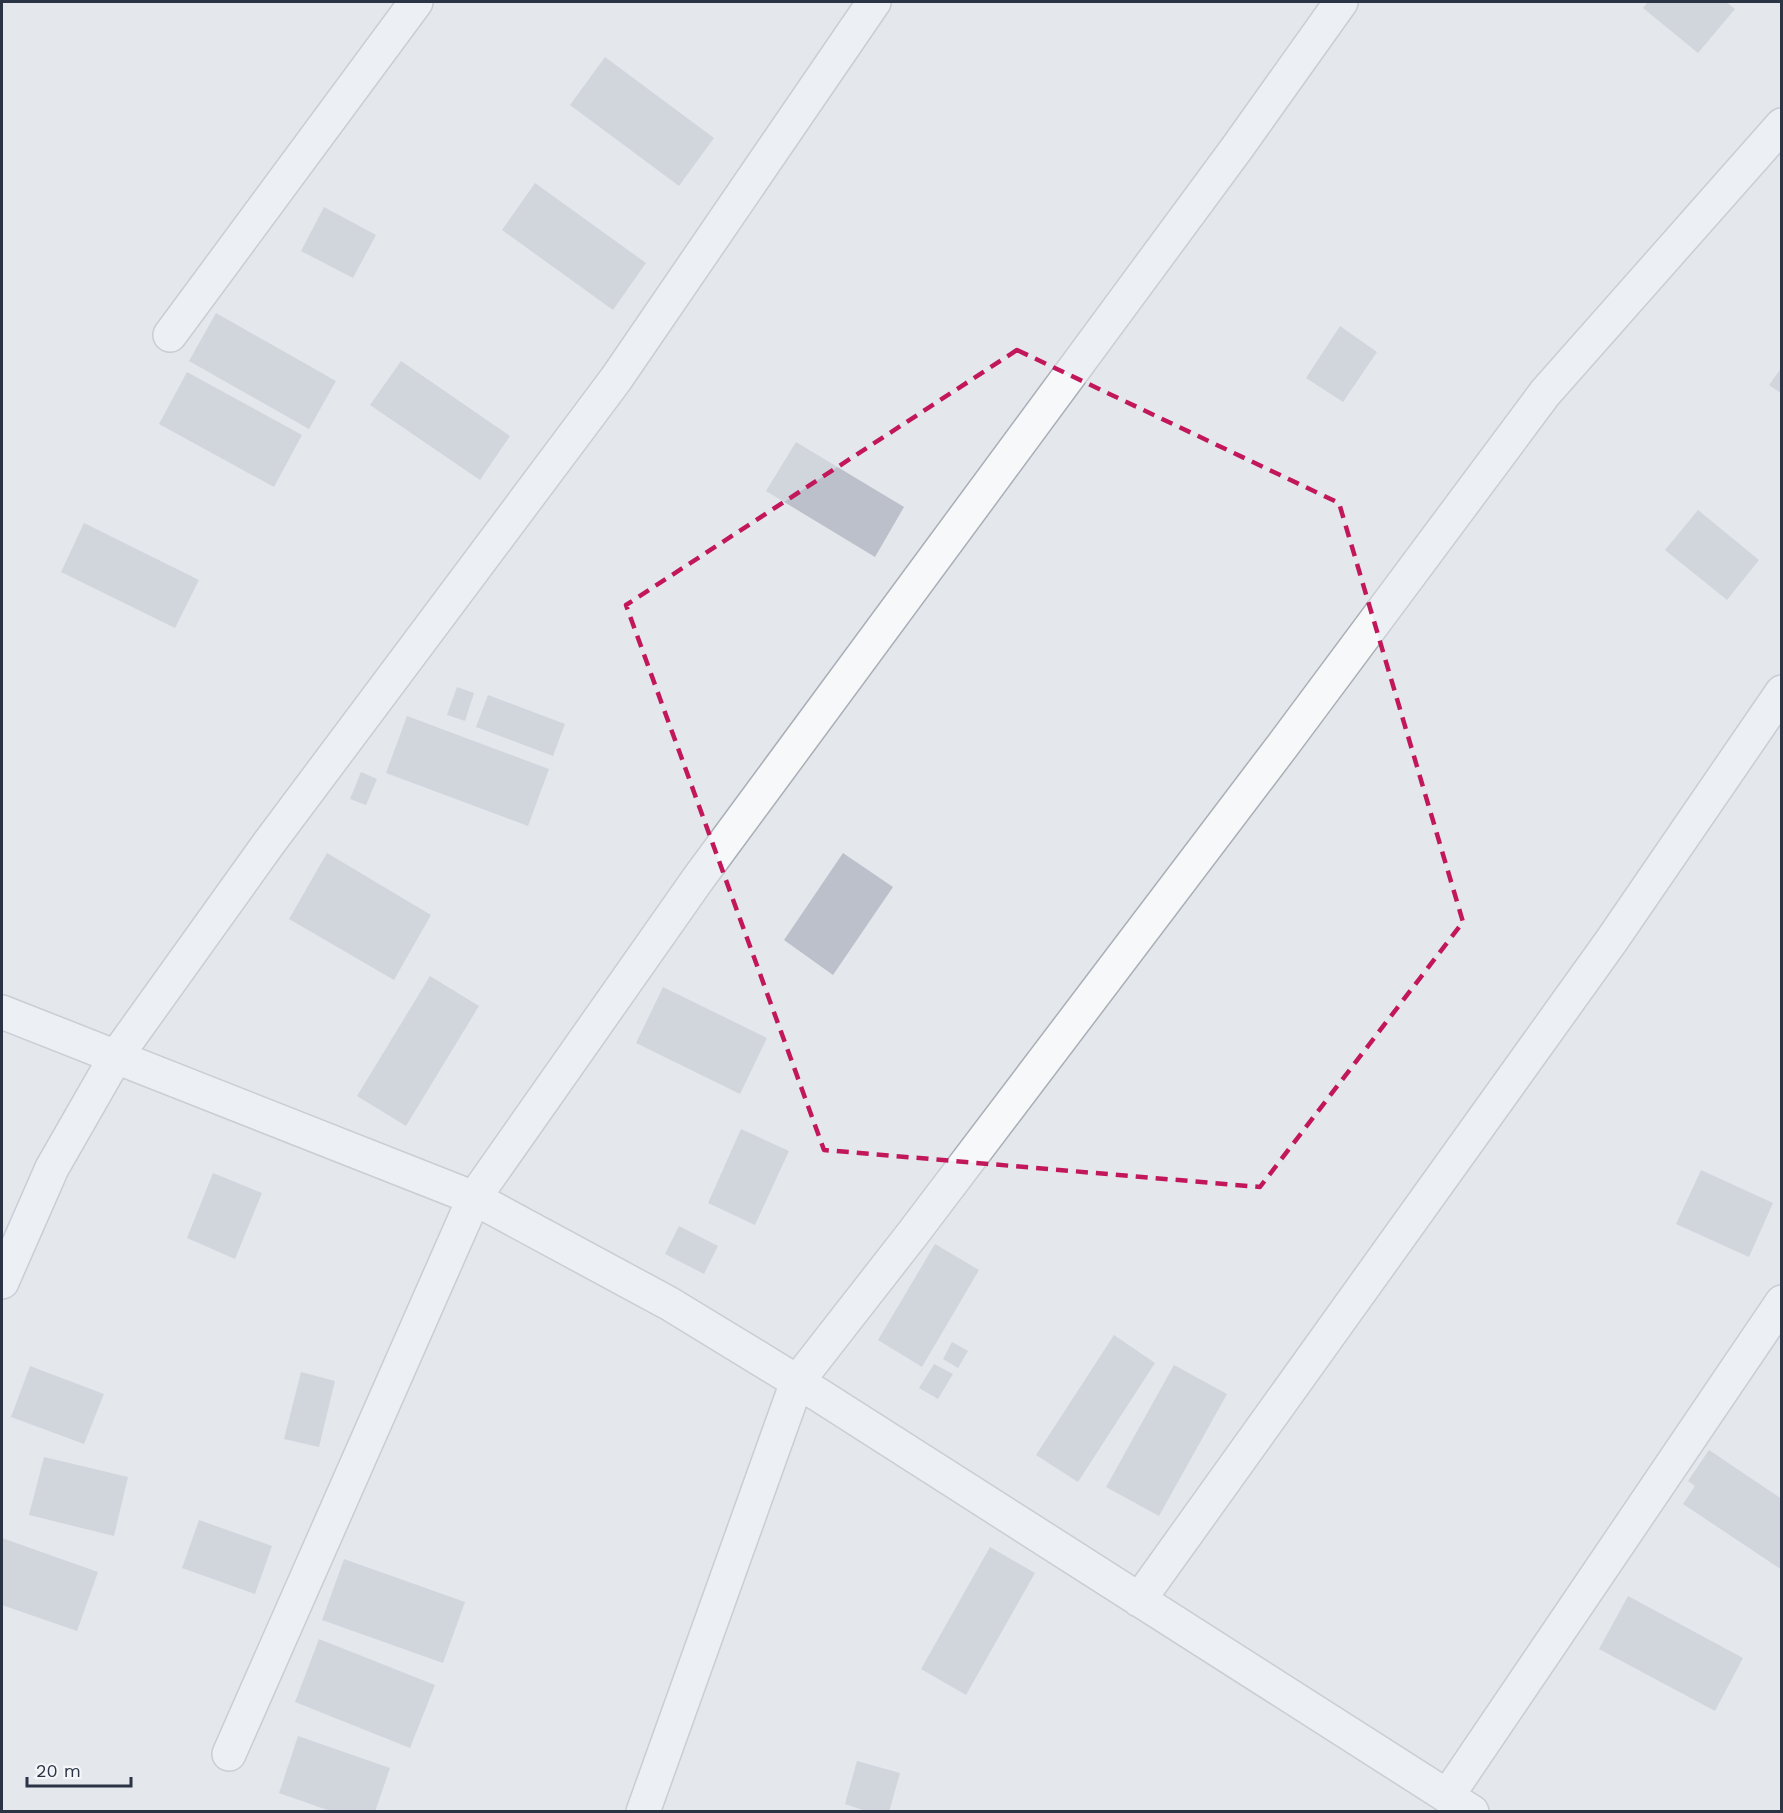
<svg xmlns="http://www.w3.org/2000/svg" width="1783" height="1813" font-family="'Work Sans',sans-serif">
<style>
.building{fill:#bbc0ca}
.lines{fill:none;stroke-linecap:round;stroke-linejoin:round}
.minor-casing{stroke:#a9aeb7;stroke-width:36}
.minor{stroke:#f7f8fa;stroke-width:33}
.marked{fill:none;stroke:#c2185b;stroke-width:4.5;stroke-dasharray:12 8;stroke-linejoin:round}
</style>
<rect width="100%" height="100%" fill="#e4e7ec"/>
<!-- building -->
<path class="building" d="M1648 2H1726L1735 9 1698 53 1643 8Z
M605 57 714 138 679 186 570 105Z
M535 183 646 263 613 310 502 230Z
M324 207 376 235 353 278 301 251Z
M216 313 336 381 309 429 189 361Z
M1340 326 1377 352 1343 402 1306 378Z
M401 361 510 436 480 480 370 405Z
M1782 367V394L1769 385Z
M187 372 302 435 274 487 159 424Z
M796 442 904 507 875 557 766 491Z
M1698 510 1759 560 1727 600 1665 550Z
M84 523 199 580 175 628 61 572Z
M457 687 474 693 465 721 447 715Z
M488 695 565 724 553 756 476 727Z
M407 716 549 769 528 826 386 773Z
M361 772 377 779 366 805 350 799Z
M327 853 431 915 394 980 289 919Z
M843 853 893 887 833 975 784 940Z
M430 976 479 1006 406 1126 357 1096Z
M663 987 767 1038 740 1094 636 1043Z
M741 1129 789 1151 755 1225 708 1203Z
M1701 1170 1773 1203 1749 1257 1676 1224Z
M213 1173 262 1193 235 1259 187 1238Z
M679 1226 718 1246 704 1274 665 1254Z
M935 1244 979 1270 922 1367 878 1340Z
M1114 1335 1155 1363 1078 1482 1036 1455Z
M952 1342 968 1351 958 1368 943 1359Z
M934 1364 953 1374 938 1399 919 1388Z
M1174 1365 1227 1394 1159 1516 1106 1487Z
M30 1366 104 1394 84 1444 11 1417Z
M301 1372 335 1381 319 1447 284 1439Z
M1709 1450 1782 1499V1570L1683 1504 1695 1486 1688 1481Z
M44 1457 128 1477 114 1536 29 1515Z
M199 1520 272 1546 255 1594 182 1568Z
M2 1538 98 1572 77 1631 2 1605Z
M990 1547 1035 1573 966 1695 921 1669Z
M344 1559 465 1602 443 1663 322 1620Z
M1628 1596 1743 1658 1715 1711 1599 1649Z
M319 1639 435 1685 410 1748 295 1702Z
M298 1736 390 1768 375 1812H333L279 1793Z
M857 1761 900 1773 889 1812H869L845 1804Z"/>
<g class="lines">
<!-- minor casing -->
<g class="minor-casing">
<path id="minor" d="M170 335 416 2
M2 1012 474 1198 670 1304 819 1395 1472 1812
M2 1282 52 1168 115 1058 269 843 616 379 874 2
M1139 1600 1612 940 1782 692
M229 1754 474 1198 698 879 1237 148 1341 2
M1448 1795 1782 1302
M643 1812 797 1382 914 1232 1286 741 1545 393 1782 125"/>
</g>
<!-- minor -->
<use href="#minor" class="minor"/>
</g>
<!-- marked area -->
<path d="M0 0H1783V1813H0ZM1017 350 1339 503 1463 922 1260 1187 824 1150 626 605Z" fill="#e4e7ec" fill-opacity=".55" fill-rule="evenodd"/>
<path class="marked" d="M1017 350 1339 503 1463 922 1260 1187 824 1150 626 605Z"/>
<!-- border -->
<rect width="1783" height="1813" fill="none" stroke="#2b3445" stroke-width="6"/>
<!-- scale -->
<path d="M27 1777v9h104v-9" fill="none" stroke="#2b3445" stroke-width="3"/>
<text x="36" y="1777" font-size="18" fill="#2b3445" stroke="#f4f6f9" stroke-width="4.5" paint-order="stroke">20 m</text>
</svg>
